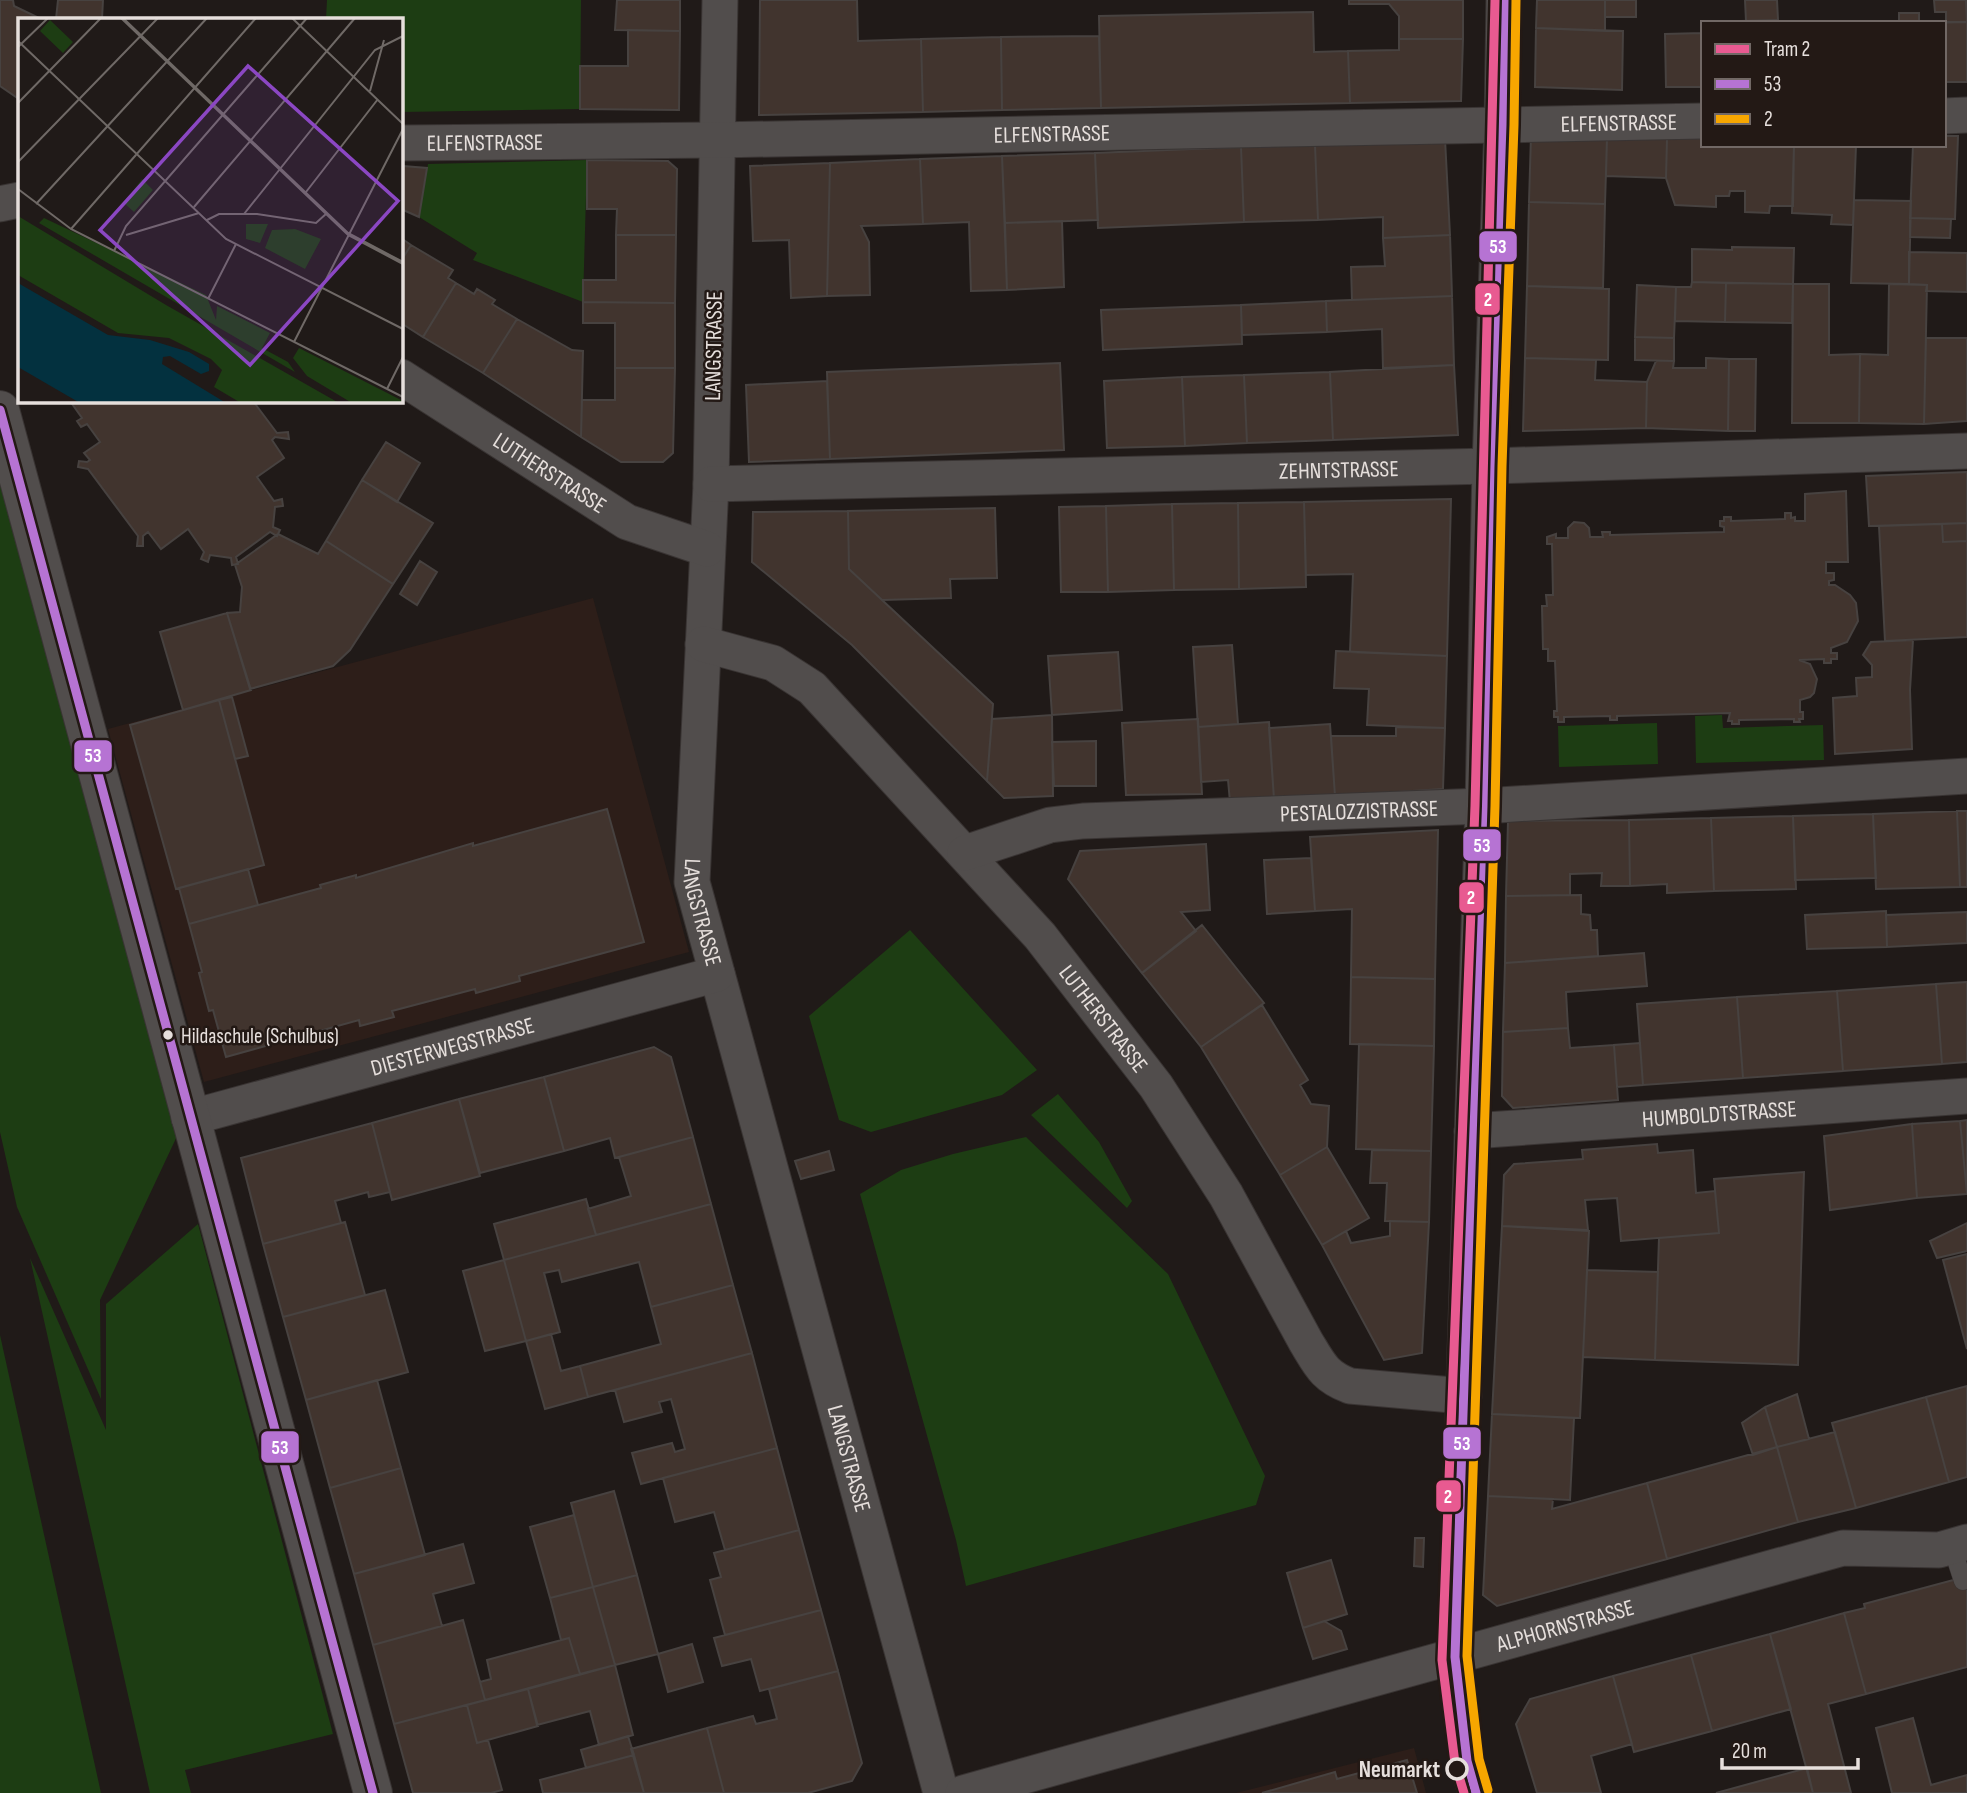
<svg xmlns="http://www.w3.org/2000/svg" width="1967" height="1793" font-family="'Sofia Sans Condensed',sans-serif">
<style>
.built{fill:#2d1e19}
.green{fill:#1d3d13}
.building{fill:#41342e;stroke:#474240;stroke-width:2}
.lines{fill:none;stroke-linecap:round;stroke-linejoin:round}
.lane-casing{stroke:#393433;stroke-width:19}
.street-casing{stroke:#393433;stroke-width:37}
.secondary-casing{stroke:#393433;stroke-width:40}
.lane{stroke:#514d4c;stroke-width:18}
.street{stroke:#514d4c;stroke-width:35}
.secondary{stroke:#514d4c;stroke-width:38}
.bus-1-casing{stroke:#231915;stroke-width:14}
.bus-2-casing{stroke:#231915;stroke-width:14}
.bus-1{stroke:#b673d3;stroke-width:9}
.bus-2{stroke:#f7a600;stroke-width:9}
.tram-1-casing{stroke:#231915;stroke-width:14}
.tram-1{stroke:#e85a91;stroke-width:9}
.bus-dot{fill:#e6dfdc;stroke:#231915;stroke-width:2.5}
.stop-dot{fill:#231915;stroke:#e6dfdc;stroke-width:3.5}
.labels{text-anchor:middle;stroke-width:5;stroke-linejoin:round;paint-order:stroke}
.bus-label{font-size:21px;fill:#e6dfdc;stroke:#231915;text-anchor:start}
.street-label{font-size:23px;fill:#e6dfdc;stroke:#231915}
.stop-label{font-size:23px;font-weight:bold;fill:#e6dfdc;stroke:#231915;text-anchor:end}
.inset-road{fill:none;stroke:#6f6966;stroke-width:2}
.view{fill:#8b47c3;fill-opacity:0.15;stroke:#8b47c3;stroke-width:3.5}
.inset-edge{fill:none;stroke:#e6dfdc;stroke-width:3.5}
.line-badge{stroke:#231915;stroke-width:2.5}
.badge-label{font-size:19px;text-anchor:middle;font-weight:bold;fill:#fff}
</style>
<rect width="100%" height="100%" fill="#201a18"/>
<!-- built -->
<path class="built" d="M593 598 689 952 204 1082 108 729Z
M1414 1748 1426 1793H1236Z"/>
<!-- green -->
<path class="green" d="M327 0H581L580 109 401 112V19H326Z
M587 160 583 302 473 260 477 253 419 217 428 164Z
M0 404 202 1083 100 1300 101 1399 17 1207 0 1132Z
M1722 715 1723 728 1823 725 1824 760 1696 763 1695 716Z
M1657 723 1658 764 1559 767 1558 726Z
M910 930 1037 1070 1002 1095 871 1132 839 1120 809 1016Z
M1058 1094 1099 1142 1132 1201 1127 1208 1031 1115Z
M1026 1137 1168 1274 1265 1476 1256 1505 966 1586 956 1540 860 1194 901 1170 953 1154Z
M198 1224 333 1734 185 1770 191 1793H150L30 1258 106 1430V1304Z
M0 1335 101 1793H0Z"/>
<!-- building -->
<path class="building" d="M0 0H13L14 6 41 19H19V99L0 86Z
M58 0H103L102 19H56Z
M617 0H680V31L615 30Z
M760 0H857L858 41 921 39 923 112 759 115Z
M1349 0H1463V39H1399V16L1389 4H1349Z
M1537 0H1605V31L1536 28Z
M1605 0H1636V17H1605Z
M1745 0H1777L1778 20 1746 21Z
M1934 0H1966L1967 22H1946V12H1935Z
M1313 12 1314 52 1348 51 1350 103 1101 108 1099 16Z
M1899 13H1919V23H1899Z
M1778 20V23H1703V66L1702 22Z
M1967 22V82H1944V23H1926Z
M1536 28 1623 31 1622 90 1535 87Z
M628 30 680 31 679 110 580 109V66H628Z
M1702 33 1703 87H1666L1665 34Z
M1099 36 1101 108 1002 110 1001 37Z
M1001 37 1002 110 923 112 921 39Z
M1399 39H1463L1461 101 1350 103 1348 51 1399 50Z
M1531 135 1607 138 1605 204 1529 202Z
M1944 136H1958L1955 219 1910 218 1913 145H1944Z
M1607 138 1667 139 1666 178 1606 176Z
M1703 138V145H1794L1793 206H1770L1769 213 1745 212V191H1730L1729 196H1716V207L1675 205 1666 178 1667 139Z
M1445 139 1450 235 1383 238V217L1318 220 1315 145Z
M1315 145 1318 220 1244 222 1241 147Z
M1794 145H1856L1853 225 1831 224 1832 215 1792 213Z
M1241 147 1244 222 1098 228 1095 153Z
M1095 153 1098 220 1005 223 1002 156Z
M1002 156 1007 290 971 291 969 222 923 224 920 159Z
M920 159 923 224 861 226 869 242 870 295 827 296 830 163Z
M587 160 668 161 677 169 676 235H616L617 209H587Z
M830 163 827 296 791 298 789 240 753 241 750 166Z
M403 166 427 168 419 217 401 209Z
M1854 200 1911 201 1909 284 1851 283Z
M1529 202 1605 204 1603 288 1527 286Z
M1910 218 1951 219 1950 238 1910 237Z
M1062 221 1064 287 1007 290 1005 223Z
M616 235H676L675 303 583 302V280H616Z
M1450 235 1452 296 1352 300 1351 267 1385 266 1383 238Z
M401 238 411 245 401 261Z
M411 245 453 270 448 278 456 283 423 337 401 323V261Z
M1732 247 1794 248 1793 284 1692 282V249L1732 250Z
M1909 252 1967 253V292L1926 291 1927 285 1909 284Z
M1692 282 1726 283 1725 322 1675 321 1676 287H1691Z
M456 283 474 294 477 289 495 300 492 304 517 319 483 373 423 337Z
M1726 283 1793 284 1792 323 1725 322Z
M1793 284H1829V355L1860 354 1859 423H1792Z
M1889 284 1927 285 1924 424 1859 423 1860 354 1888 355Z
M1637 285 1676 287 1674 338 1635 337Z
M1527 286 1609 289 1608 360 1525 358Z
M1452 296 1454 365 1383 368 1382 329 1327 332 1326 301Z
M1326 301 1327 332 1242 335 1241 305Z
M583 302 675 303V368H615V323H583Z
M1241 305 1242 344 1103 350 1101 310Z
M517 319 572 350 583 351 581 437 483 373Z
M1635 337 1674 338V361L1635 360Z
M1926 338H1967V421L1924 424Z
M1525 358 1596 360 1595 380 1647 382 1646 428 1523 431Z
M1706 358 1729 359 1728 431 1646 428 1647 382 1656 361H1674L1673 368H1706Z
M1729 359H1756L1755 431H1728Z
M1060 363 1064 450 830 459 827 372Z
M1454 365 1458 435 1333 440 1330 372Z
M615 368H675L673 453 663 462H621L581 437 582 400H615Z
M1330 372 1333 440 1247 443 1244 375Z
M1244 375 1247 443 1185 446 1182 377Z
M1182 377 1185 446 1107 448 1104 381Z
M827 381 830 459 749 462 746 385Z
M70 401H253L277 433 288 432 289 439 275 437 272 440 284 458 257 477 274 501 282 499 283 506 275 507 273 527 280 530 277 536 270 532 236 557 238 564 232 565 231 558 210 555 208 562 201 559 204 552 188 529 161 549 148 532 143 536V546H137L138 536 88 469 78 467 79 461 87 462 90 460 84 453 100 442 87 424 81 427 77 421 82 418Z
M386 442 420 463 397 502 362 480Z
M1967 472V523L1869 526 1866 476Z
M362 480 433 523 393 584 326 541Z
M1846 491 1848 562H1826V573H1834V580L1829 581V585H1835L1850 595 1856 603 1858 621 1847 642 1831 648V653H1837V659H1831V663H1824V659L1799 660 1810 664 1817 679 1814 693 1810 697 1800 700V712H1803V719H1799L1800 722H1794V719L1739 720V724H1732V721H1728L1730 713 1617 716V720H1610V716L1564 717V722H1558V717H1554V711H1557L1555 661H1548V649H1543L1542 606H1547L1546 595H1553L1552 544H1547V537L1556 534V538H1568V528L1574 522 1584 523 1589 528 1590 537H1603L1602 532H1610V535L1724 532V527L1720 526V521H1724V517H1731V521L1785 519V513H1791V518L1795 517V521H1805V494Z
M1451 499 1447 656 1350 652 1353 574 1306 575 1304 502Z
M1304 502 1306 587 1239 589 1238 503Z
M1238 503 1239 589 1174 590 1172 504Z
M1172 504 1174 590 1108 592 1106 506Z
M1106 506 1108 592H1061L1059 507Z
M995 508 997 578 950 579 951 598 882 600 849 569 848 511Z
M848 511 849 569 993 704 987 781 852 645 752 562 753 512Z
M1967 523V541L1943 542 1942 524Z
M1942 524 1943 542 1967 541V637L1885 641 1879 526Z
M278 534 318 554 326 541 393 584 350 650 333 666 250 689 227 613 240 612 242 587 235 565Z
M420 561 437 572 417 605 400 594Z
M227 613 251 690 183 710 160 632Z
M1913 640 1910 690 1912 749 1835 754 1833 698 1857 696 1856 678 1872 677V665L1863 655 1871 642Z
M1232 645 1238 724 1198 727 1193 647Z
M1336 651 1447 656 1445 728 1367 725 1369 689 1334 688Z
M1118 652 1122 710 1052 715 1048 656Z
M232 697 248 756 235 759 219 700Z
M219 700 264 865 176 889 130 725Z
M1052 715 1053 796 1004 798 987 781 992 719Z
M1198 719 1202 794 1126 795 1122 723Z
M1269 722 1274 799 1230 802 1228 780 1201 782 1198 727Z
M1330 724 1335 796 1274 799 1269 728Z
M1396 727 1445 728 1443 789 1335 796 1331 736H1396Z
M1096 741V786H1054L1052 742Z
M607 809 644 942 519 976 520 981 476 993 475 989 392 1011 394 1017 360 1026 359 1020 226 1057 213 1010 209 1011 199 973 202 972 189 924 321 888 320 885 356 875V878L473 843V846Z
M1957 811 1960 887 1876 889 1873 814Z
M1957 811H1967V887H1960Z
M1873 814 1876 878 1795 880 1793 816Z
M1793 816 1796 889 1714 891 1711 818Z
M1711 818 1714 891 1667 893V884L1630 886 1629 820Z
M1629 820 1630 886H1601L1602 873 1570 874V895L1506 896 1508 821Z
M1438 830 1435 979 1351 977 1352 909 1315 911 1310 837Z
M1206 844 1210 910 1181 912 1196 931 1142 973 1068 879 1080 851Z
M1311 858 1315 911 1267 914 1264 860Z
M248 869 258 905 189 924 179 888Z
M1581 895V914L1590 915 1591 930H1597L1598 956 1505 963 1506 896Z
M1886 911 1887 947 1807 949 1805 915Z
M1967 912V943L1887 947 1886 915Z
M1202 925 1264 1003 1201 1047 1142 973Z
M1644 953 1647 986 1566 992 1568 1028 1503 1032 1505 963Z
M1351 977 1435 979 1434 1046 1350 1044Z
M1967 982V1062L1942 1064 1936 984Z
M1936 984 1942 1064 1843 1071 1837 991Z
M1837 991 1843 1071 1743 1078 1737 997Z
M1737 997 1743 1078 1643 1085 1637 1004Z
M1262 1005 1308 1080 1300 1085 1311 1104 1329 1106 1327 1147 1280 1175 1201 1047Z
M1568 1028 1570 1048 1614 1045 1618 1100 1513 1108 1502 1096 1503 1032Z
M1640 1043 1643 1085 1617 1087 1614 1045Z
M1359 1044 1434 1046 1431 1151 1356 1149Z
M654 1047 671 1057 693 1137 615 1158 610 1138 564 1151 544 1077Z
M544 1077 564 1151 480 1173 459 1099Z
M459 1099 480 1176 392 1200 372 1123Z
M1967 1120V1194L1960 1121Z
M1960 1121 1967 1194 1917 1198 1912 1124Z
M372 1123 390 1192 369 1197 368 1192 335 1201 341 1223 263 1244 241 1158Z
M1912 1124 1917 1198 1830 1210 1824 1136Z
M693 1137 711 1204 596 1235 588 1209 631 1196 619 1157Z
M1657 1144 1658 1153 1693 1150 1696 1193 1715 1191 1719 1233 1621 1241 1617 1198 1585 1200 1588 1230 1502 1226 1504 1175 1514 1164 1583 1159 1582 1150Z
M1327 1147 1369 1218 1322 1245 1280 1175Z
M1372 1150 1431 1151 1429 1222 1385 1221 1387 1183H1370Z
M829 1151 834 1170 801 1179 795 1161Z
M1804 1172 1798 1365 1655 1360 1659 1238 1719 1233 1714 1179Z
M586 1199 596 1235 504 1260 494 1224Z
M711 1204 733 1285 651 1307 639 1262 562 1282 559 1270 544 1273 560 1332 526 1341 504 1260Z
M1390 1221 1429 1222 1422 1353 1384 1360 1322 1245 1346 1231 1351 1243 1390 1236Z
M345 1222 365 1295 283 1317 263 1244Z
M1967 1223V1251L1937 1258 1930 1241Z
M1502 1226 1589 1231 1580 1418 1492 1414Z
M1967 1254V1349L1943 1260Z
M504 1260 526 1341 485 1351 463 1271Z
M1587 1270 1658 1272 1655 1360 1583 1357Z
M733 1285 752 1353 588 1397 580 1366 661 1344 651 1307Z
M385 1290 408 1372 306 1400 283 1317Z
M551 1334 561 1371 580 1366 588 1397 545 1409 526 1341Z
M752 1353 777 1448 641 1484 632 1453 672 1443 675 1452 685 1449 671 1399 659 1402 662 1412 624 1422 615 1390Z
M377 1380 401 1468 330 1488 306 1400Z
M1967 1386V1477L1949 1482 1926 1397Z
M1797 1394 1809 1439 1777 1447 1765 1407Z
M1926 1397 1949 1482 1856 1508 1832 1423Z
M1765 1407 1777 1447 1753 1455 1742 1423Z
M1492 1414 1574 1418 1570 1500 1488 1496Z
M1835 1432 1856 1508 1798 1522 1777 1447Z
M1777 1447 1798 1522 1667 1559 1647 1483Z
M777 1448 799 1530 725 1550 714 1512 675 1522 663 1478Z
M401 1468 425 1555 354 1574 330 1488Z
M1647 1483 1667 1559 1497 1606 1483 1595 1488 1496 1553 1499 1552 1509Z
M614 1491 637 1575 593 1587 571 1503Z
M574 1515 593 1587 550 1598 530 1527Z
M799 1530 821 1610 725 1635 710 1580 721 1577 714 1553Z
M1415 1538H1424L1423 1567 1414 1566Z
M463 1544 474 1583 433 1594 442 1626 373 1645 354 1574Z
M1331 1560 1347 1614 1303 1628 1287 1573Z
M637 1575 658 1654 615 1665 593 1587Z
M1957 1579 1967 1580V1667L1866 1694 1844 1613 1865 1608 1864 1604Z
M593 1587 615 1665 580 1674 569 1638 561 1640 550 1598Z
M821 1610 838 1671 760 1691 751 1659 722 1666 714 1638Z
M1844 1613 1866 1694 1828 1704 1851 1793H1813L1770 1634Z
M463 1620 485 1700 394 1724 373 1645Z
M1324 1621 1341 1631 1347 1649 1313 1659 1303 1628Z
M1770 1634 1791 1709 1712 1731 1691 1655Z
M569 1638 580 1674 485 1700 480 1682 491 1679 487 1660Z
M692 1644 703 1682 668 1692 658 1654Z
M1691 1655 1712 1731 1634 1752 1613 1676Z
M615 1665 633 1735 599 1745 590 1711 537 1725 528 1689Z
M838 1671 862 1763 852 1781 808 1793H724L707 1728 753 1716 756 1724 777 1719 769 1689Z
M1613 1676 1632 1744 1591 1756 1601 1793H1537L1516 1724 1530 1699Z
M528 1689 538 1726 477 1743 467 1705Z
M467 1705 477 1743 488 1740 502 1790 491 1793H413L394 1724Z
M1913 1718 1931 1785 1967 1775V1793H1892L1876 1728Z
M707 1728 724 1793H644L631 1749Z
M628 1736 634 1755 586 1768 581 1750Z
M634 1755 644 1793H543L540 1780Z
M1407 1760 1417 1793H1262L1335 1772 1337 1779Z
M1807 1768 1813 1793H1716Z"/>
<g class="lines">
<!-- lane casing -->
<g class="lane-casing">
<path id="lane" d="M1952 1547 1963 1581"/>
</g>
<!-- street casing -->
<g class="street-casing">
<g id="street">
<path id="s1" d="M720 0 711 484 692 882 941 1793"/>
<path d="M1944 116 1967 115"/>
<path id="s2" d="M401 143 717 140 1703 121"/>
<path d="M0 204 19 200"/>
<path id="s3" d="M401 377 627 522 707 549"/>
<path id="s4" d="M711 484 1490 466 1967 451"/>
<path id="s5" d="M703 644 773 663 812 688 1040 936 1156 1086 1226 1195 1306 1342C1320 1365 1324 1376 1350 1386L1464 1396"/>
<path id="s6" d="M965 853 1050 825 1083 821 1483 806 1967 776"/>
<path id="s7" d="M189 1118 717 974"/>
<path id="s8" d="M1472 1131 1967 1096"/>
<path id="s9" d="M963 1793 1843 1548 1939 1550 1967 1542"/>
<path d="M1476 1793 1467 1761 1455 1657 1483 806 1490 466 1502 125 1504 0"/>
</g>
</g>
<!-- secondary casing -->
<g class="secondary-casing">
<path id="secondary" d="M0 410 373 1793"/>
</g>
<!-- lane -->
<use href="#lane" class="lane"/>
<!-- street -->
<use href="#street" class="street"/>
<!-- secondary -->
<use href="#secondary" class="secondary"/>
<!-- bus-1 casing -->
<g class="bus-1-casing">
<path id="bus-1" d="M0 410 373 1793
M1476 1793 1467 1761 1455 1657 1483 806 1490 466 1502 125 1504 0"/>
</g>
<!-- bus-2 casing -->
<g class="bus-2-casing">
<path id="bus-2" d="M1488 1790 1479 1759 1467 1656 1495 806 1502 466 1514 125 1516 0"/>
</g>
<!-- bus-1 -->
<use href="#bus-1" class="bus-1"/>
<!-- bus-2 -->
<use href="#bus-2" class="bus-2"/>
<!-- tram-1 casing -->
<g class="tram-1-casing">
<path id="tram-1" d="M1464 1793 1455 1763 1442 1660 1475 806 1495 0"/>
</g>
<!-- tram-1 -->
<use href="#tram-1" class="tram-1"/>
</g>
<!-- markers -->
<circle class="bus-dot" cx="168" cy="1035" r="6"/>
<circle class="stop-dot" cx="1457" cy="1769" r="10"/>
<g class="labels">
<!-- bus labels -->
<g class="bus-label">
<text x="181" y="1043">Hildaschule (Schulbus)</text>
</g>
<!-- street labels -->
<g class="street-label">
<text dy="8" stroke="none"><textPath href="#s2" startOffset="1218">ELFENSTRASSE</textPath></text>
<text dy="8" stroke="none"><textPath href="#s2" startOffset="651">ELFENSTRASSE</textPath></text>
<text dy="8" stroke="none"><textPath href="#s2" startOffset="84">ELFENSTRASSE</textPath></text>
<text transform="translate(713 346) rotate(-89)" y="8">LANGSTRASSE</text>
<text dy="8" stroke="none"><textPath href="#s4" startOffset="628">ZEHNTSTRASSE</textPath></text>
<text dy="8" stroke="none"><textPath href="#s3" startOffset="177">LUTHERSTRASSE</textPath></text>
<text dy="8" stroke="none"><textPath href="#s6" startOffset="399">PESTALOZZISTRASSE</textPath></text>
<text dy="8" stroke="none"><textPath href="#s1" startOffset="914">LANGSTRASSE</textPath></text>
<text dy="8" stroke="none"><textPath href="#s5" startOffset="560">LUTHERSTRASSE</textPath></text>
<text dy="8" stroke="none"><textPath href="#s7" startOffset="273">DIESTERWEGSTRASSE</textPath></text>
<text dy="8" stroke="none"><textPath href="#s8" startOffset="248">HUMBOLDTSTRASSE</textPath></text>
<text dy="8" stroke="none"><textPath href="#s1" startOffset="1480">LANGSTRASSE</textPath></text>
<text dy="8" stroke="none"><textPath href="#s9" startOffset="625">ALPHORNSTRASSE</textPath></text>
</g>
<!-- stop labels -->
<g class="stop-label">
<text x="1440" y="1777">Neumarkt</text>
</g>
</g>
<!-- overview -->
<g transform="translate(18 18)">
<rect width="385" height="385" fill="#201a18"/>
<path d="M32 2 55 24 45 35 22 13ZM124 161 135 172 116 194 106 185ZM0 198 148 287 321 385H223L196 369 204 352 193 341 151 320 100 315 0 257ZM26 200 188 277 198 302 199 288 252 315 244 330 270 344 277 354 21 205ZM228 206H250L242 225 228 221ZM277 211 303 221 287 251 247 230 254 212ZM281 330 385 383V385H334L289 358 275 340Z" fill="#1d3d13"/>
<path d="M0 265 90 317 132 322 171 334 191 346V353L183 356 152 338 145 339 144 346 208 385H62L0 349Z" fill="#03313f"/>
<path class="inset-road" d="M103 0 330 217 385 246M105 0 330 215 385 244M274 0 385 106M0 23 208 221 385 311M0 29 30 0M352 73 366 22M0 85 83 0M0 144 140 0M0 171 53 211 385 379M288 174 360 81M18 186 189 0M176 189 337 0M226 196 357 32 385 18M189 202 201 196H239L298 205 309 195M53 211 238 0M108 217 181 195M96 233 108 208 289 0M190 281 218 226M276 324 385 111M369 371 385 339"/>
<path class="view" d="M230 48 380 183 232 347 82 212Z"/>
<rect width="385" height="385" class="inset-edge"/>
</g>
<g class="line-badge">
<rect x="1478" y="230" width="40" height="33" rx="7" fill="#b673d3"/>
<rect x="1474" y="282" width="27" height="34" rx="7" fill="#e85a91"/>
<rect x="73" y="739" width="40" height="34" rx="7" fill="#b673d3"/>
<rect x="1462" y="828" width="40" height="34" rx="7" fill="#b673d3"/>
<rect x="1458" y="881" width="27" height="33" rx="7" fill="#e85a91"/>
<rect x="1442" y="1426" width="40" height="34" rx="7" fill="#b673d3"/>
<rect x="260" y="1430" width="40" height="34" rx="7" fill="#b673d3"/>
<rect x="1435" y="1479" width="27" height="34" rx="7" fill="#e85a91"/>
</g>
<g class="badge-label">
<text x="1498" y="253">53</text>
<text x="1488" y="306">2</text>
<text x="93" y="762">53</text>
<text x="1482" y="852">53</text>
<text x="1471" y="904">2</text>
<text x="1462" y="1450">53</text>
<text x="280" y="1454">53</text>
<text x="1448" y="1503">2</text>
</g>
<!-- legend -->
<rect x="1701" y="21" width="245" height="126" fill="#231915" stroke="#716865" stroke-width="2"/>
<rect x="1715" y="44" width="35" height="10" fill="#e85a91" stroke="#716865" stroke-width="2"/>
<text x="1764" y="56" font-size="21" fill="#e6dfdc">Tram 2</text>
<rect x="1715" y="79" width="35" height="10" fill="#b673d3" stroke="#716865" stroke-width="2"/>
<text x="1764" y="91" font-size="21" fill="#e6dfdc">53</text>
<rect x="1715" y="114" width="35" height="10" fill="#f7a600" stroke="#716865" stroke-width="2"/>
<text x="1764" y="126" font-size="21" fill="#e6dfdc">2</text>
<!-- scale -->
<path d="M1722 1758v10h136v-10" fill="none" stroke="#e6dfdc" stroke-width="3.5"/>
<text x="1732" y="1758" font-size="21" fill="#e6dfdc" stroke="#231915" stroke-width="5" paint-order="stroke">20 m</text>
</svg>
